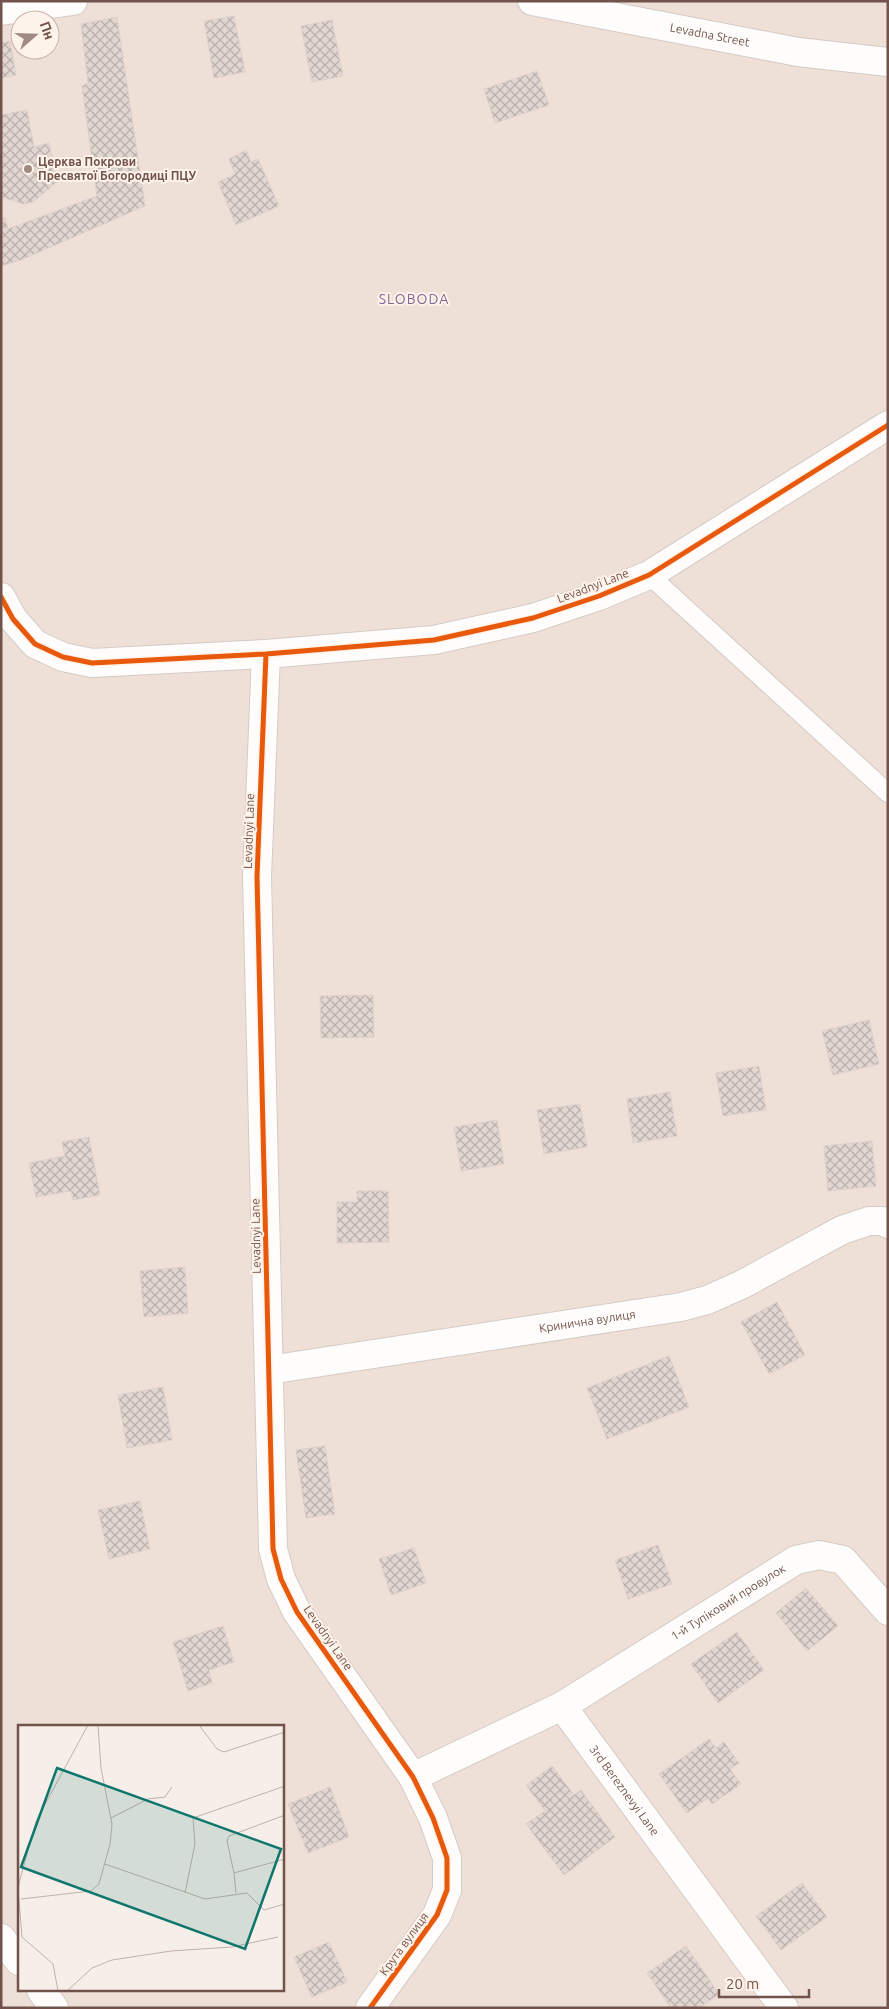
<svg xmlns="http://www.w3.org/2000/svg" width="889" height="2009" font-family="Ubuntu,sans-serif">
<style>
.residential{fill:#efe0d7;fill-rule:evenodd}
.building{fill:url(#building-cross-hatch);stroke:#ded1cb}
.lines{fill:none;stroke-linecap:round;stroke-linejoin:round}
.lane-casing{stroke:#d4cbc6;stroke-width:20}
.street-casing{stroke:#d4cbc6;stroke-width:30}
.secondary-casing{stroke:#d4cac6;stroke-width:30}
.lane{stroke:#fefdfc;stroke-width:18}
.street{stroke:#fefdfc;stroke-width:28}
.secondary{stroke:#fefdfc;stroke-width:28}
.cycleway-casing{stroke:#fef3ea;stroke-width:8}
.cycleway{stroke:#e8590c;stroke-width:5}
.poi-dot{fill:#a08a82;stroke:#fef3ea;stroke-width:2}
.labels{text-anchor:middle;stroke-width:4;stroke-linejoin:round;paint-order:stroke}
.street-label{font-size:12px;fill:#72534b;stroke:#fef3ea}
.poi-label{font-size:12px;font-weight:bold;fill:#72534b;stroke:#fef3ea;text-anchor:start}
.neighbourhood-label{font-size:14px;letter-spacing:1px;fill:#7e6795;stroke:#fef3ea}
.inset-road{fill:none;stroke:#c1b1aa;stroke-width:1}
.view{fill:#0f766e;fill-opacity:0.15;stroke:#0f766e;stroke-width:2.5}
.inset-edge{fill:none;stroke:#72534b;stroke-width:2.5}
</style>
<defs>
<pattern id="building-cross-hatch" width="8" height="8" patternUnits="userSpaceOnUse" patternTransform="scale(1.25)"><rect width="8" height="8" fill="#e2d6d1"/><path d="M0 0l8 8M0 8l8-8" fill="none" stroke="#bcb0ac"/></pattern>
</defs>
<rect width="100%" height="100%" fill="#f6efe9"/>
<!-- residential -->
<path class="residential" d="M1 1H888V2008H1ZM20 20H50V50H20ZM19 1726H282V1990H19Z"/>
<!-- building -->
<path class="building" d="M234 16 245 72 214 78 204 21Z
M117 17 145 206 21 260 1 266V218L5 217 8 229 97 196 82 86 88 83 81 24Z
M332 20 343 76 312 82 301 26Z
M10 41 16 75 1 78V43Z
M537 71 549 105 495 123 484 89Z
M27 110 34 147 49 143 57 182 33 202 23 204 1 197V115Z
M246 150 251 162 258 159 279 206 236 225 218 182 235 174 229 159Z
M373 995 374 1037 321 1038 320 996Z
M869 1020 879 1064 833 1075 822 1031Z
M759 1066 766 1110 723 1116 716 1073Z
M670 1092 677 1136 633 1143 627 1099Z
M580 1104 587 1147 544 1154 537 1110Z
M497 1120 504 1164 461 1171 454 1127Z
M89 1137 100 1195 73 1200 71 1191 36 1197 29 1163 65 1156 62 1142Z
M872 1141 876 1186 828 1191 824 1146Z
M357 1191H388L389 1242 337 1243V1202H357Z
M185 1267 188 1313 144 1317 140 1271Z
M777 1302 805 1355 769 1374 741 1322Z
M669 1356 689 1407 607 1439 587 1388Z
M163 1387 172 1440 127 1448 118 1395Z
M325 1446 335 1514 306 1518 296 1450Z
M140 1501 150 1549 109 1559 98 1510Z
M658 1545 672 1584 628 1599 615 1560Z
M414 1548 426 1583 391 1595 379 1559Z
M806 1588 838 1626 807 1651 776 1613Z
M223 1626 234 1662 209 1670 212 1683 188 1691 173 1642Z
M737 1632 764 1670 718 1703 691 1664Z
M709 1739 716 1748 724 1742 739 1763 730 1769 741 1784 712 1804 708 1798 687 1813 659 1774Z
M552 1766 574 1795 581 1790 615 1837 564 1875 526 1824 545 1811 526 1785Z
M330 1787 349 1837 308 1853 288 1804Z
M802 1883 827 1917 781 1950 756 1916Z
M329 1942 347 1982 312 1997 294 1957Z
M686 1946 719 1994 699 2008H671L647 1973Z"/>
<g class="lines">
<!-- lane casing -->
<g class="lane-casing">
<path id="lane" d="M649 575 888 793"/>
</g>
<!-- street casing -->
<g class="street-casing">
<g id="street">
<path d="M1 597 13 619 35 644 63 657 92 663 266 654 434 640 533 618 599 596 649 575 888 425"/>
<path d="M266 654 257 877 273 1549 281 1579 297 1612 413 1777 433 1818 447 1858V1890L437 1915 370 2008"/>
<path id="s1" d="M269 1370 681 1307 707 1300 741 1285 842 1230 869 1221H882L888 1224"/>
<path id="s2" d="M562 1706 796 1560 819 1555 843 1560 888 1611"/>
<path id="s3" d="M413 1777 562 1706 784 2008"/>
<path d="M1 1938 19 1961"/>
<path d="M41 1990 54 2008"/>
</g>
</g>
<!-- secondary casing -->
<g class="secondary-casing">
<g id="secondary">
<path id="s4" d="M532 1 798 52 888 62"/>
<path d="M1 11 73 1"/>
</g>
</g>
<!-- lane -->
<use href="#lane" class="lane"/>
<!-- street -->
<use href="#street" class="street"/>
<!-- secondary -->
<use href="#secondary" class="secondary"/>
<!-- cycleway casing -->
<g class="cycleway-casing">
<path id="cycleway" d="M1 597 13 619 35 644 63 657 92 663 266 654 434 640 533 618 599 596 649 575 888 425
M266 654 257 877 273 1549 281 1579 297 1612 413 1777 433 1818 447 1858V1890L437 1915 370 2008"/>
</g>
<!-- cycleway -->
<use href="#cycleway" class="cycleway"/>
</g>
<!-- markers -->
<circle class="poi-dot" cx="28" cy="169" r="5"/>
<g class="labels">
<!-- street labels -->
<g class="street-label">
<text dy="4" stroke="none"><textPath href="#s4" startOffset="181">Levadna Street</textPath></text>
<text transform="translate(593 586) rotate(-21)" y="4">Levadnyi Lane</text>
<text transform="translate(249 831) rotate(-88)" y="4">Levadnyi Lane</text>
<text transform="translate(256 1236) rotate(-91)" y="4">Levadnyi Lane</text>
<text dy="4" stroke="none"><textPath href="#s1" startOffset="322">Кринична вулиця</textPath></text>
<text dy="4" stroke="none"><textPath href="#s2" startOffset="196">1-й Тупіковий провулок</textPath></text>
<text transform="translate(328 1638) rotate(55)" y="4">Levadnyi Lane</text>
<text dy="4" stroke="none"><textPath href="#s3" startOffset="270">3rd Bereznevyi Lane</textPath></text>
<text transform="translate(404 1944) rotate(-54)" y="4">Крута вулиця</text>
</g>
<!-- poi labels -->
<g class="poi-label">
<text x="38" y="166">Церква Покрови<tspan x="38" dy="14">Пресвятої Богородиці ПЦУ</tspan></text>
</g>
<!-- neighbourhood labels -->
<g class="neighbourhood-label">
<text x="414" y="304">SLOBODA</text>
</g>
</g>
<!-- overview -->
<g transform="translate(18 1725)">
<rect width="266" height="266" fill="#f6efe9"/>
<path class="inset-road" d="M181 0 199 24 206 27 267 7M93 93 130 74 147 72 154 62M87 139 187 174 229 168 246 185 267 179M216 148 209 116 211 111 267 90M0 162 18 96 70 0M0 164 4 212 35 239 40 266M167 168 177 119 175 93 267 61M218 168 216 148 267 134M3 174 73 166 81 159 92 119 94 99 83 43 80 0M49 266 74 243 94 235 153 226 214 222 260 212"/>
<path class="view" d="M39 43 263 124 227 224 3 142Z"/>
<rect width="266" height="266" class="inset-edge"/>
</g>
<!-- border -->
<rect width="889" height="2009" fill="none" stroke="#72534b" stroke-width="5"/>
<!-- north arrow -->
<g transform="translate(35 35) rotate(70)"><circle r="24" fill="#fef3ea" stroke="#c6b3aa"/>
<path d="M0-4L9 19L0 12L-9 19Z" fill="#a08a82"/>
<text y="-8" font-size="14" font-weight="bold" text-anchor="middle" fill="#72534b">Пн</text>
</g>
<!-- scale -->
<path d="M719 1989v8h90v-8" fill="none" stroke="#72534b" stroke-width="2.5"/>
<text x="726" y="1989" font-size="15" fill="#72534b" stroke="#fef3ea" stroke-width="4" paint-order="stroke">20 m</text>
</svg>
